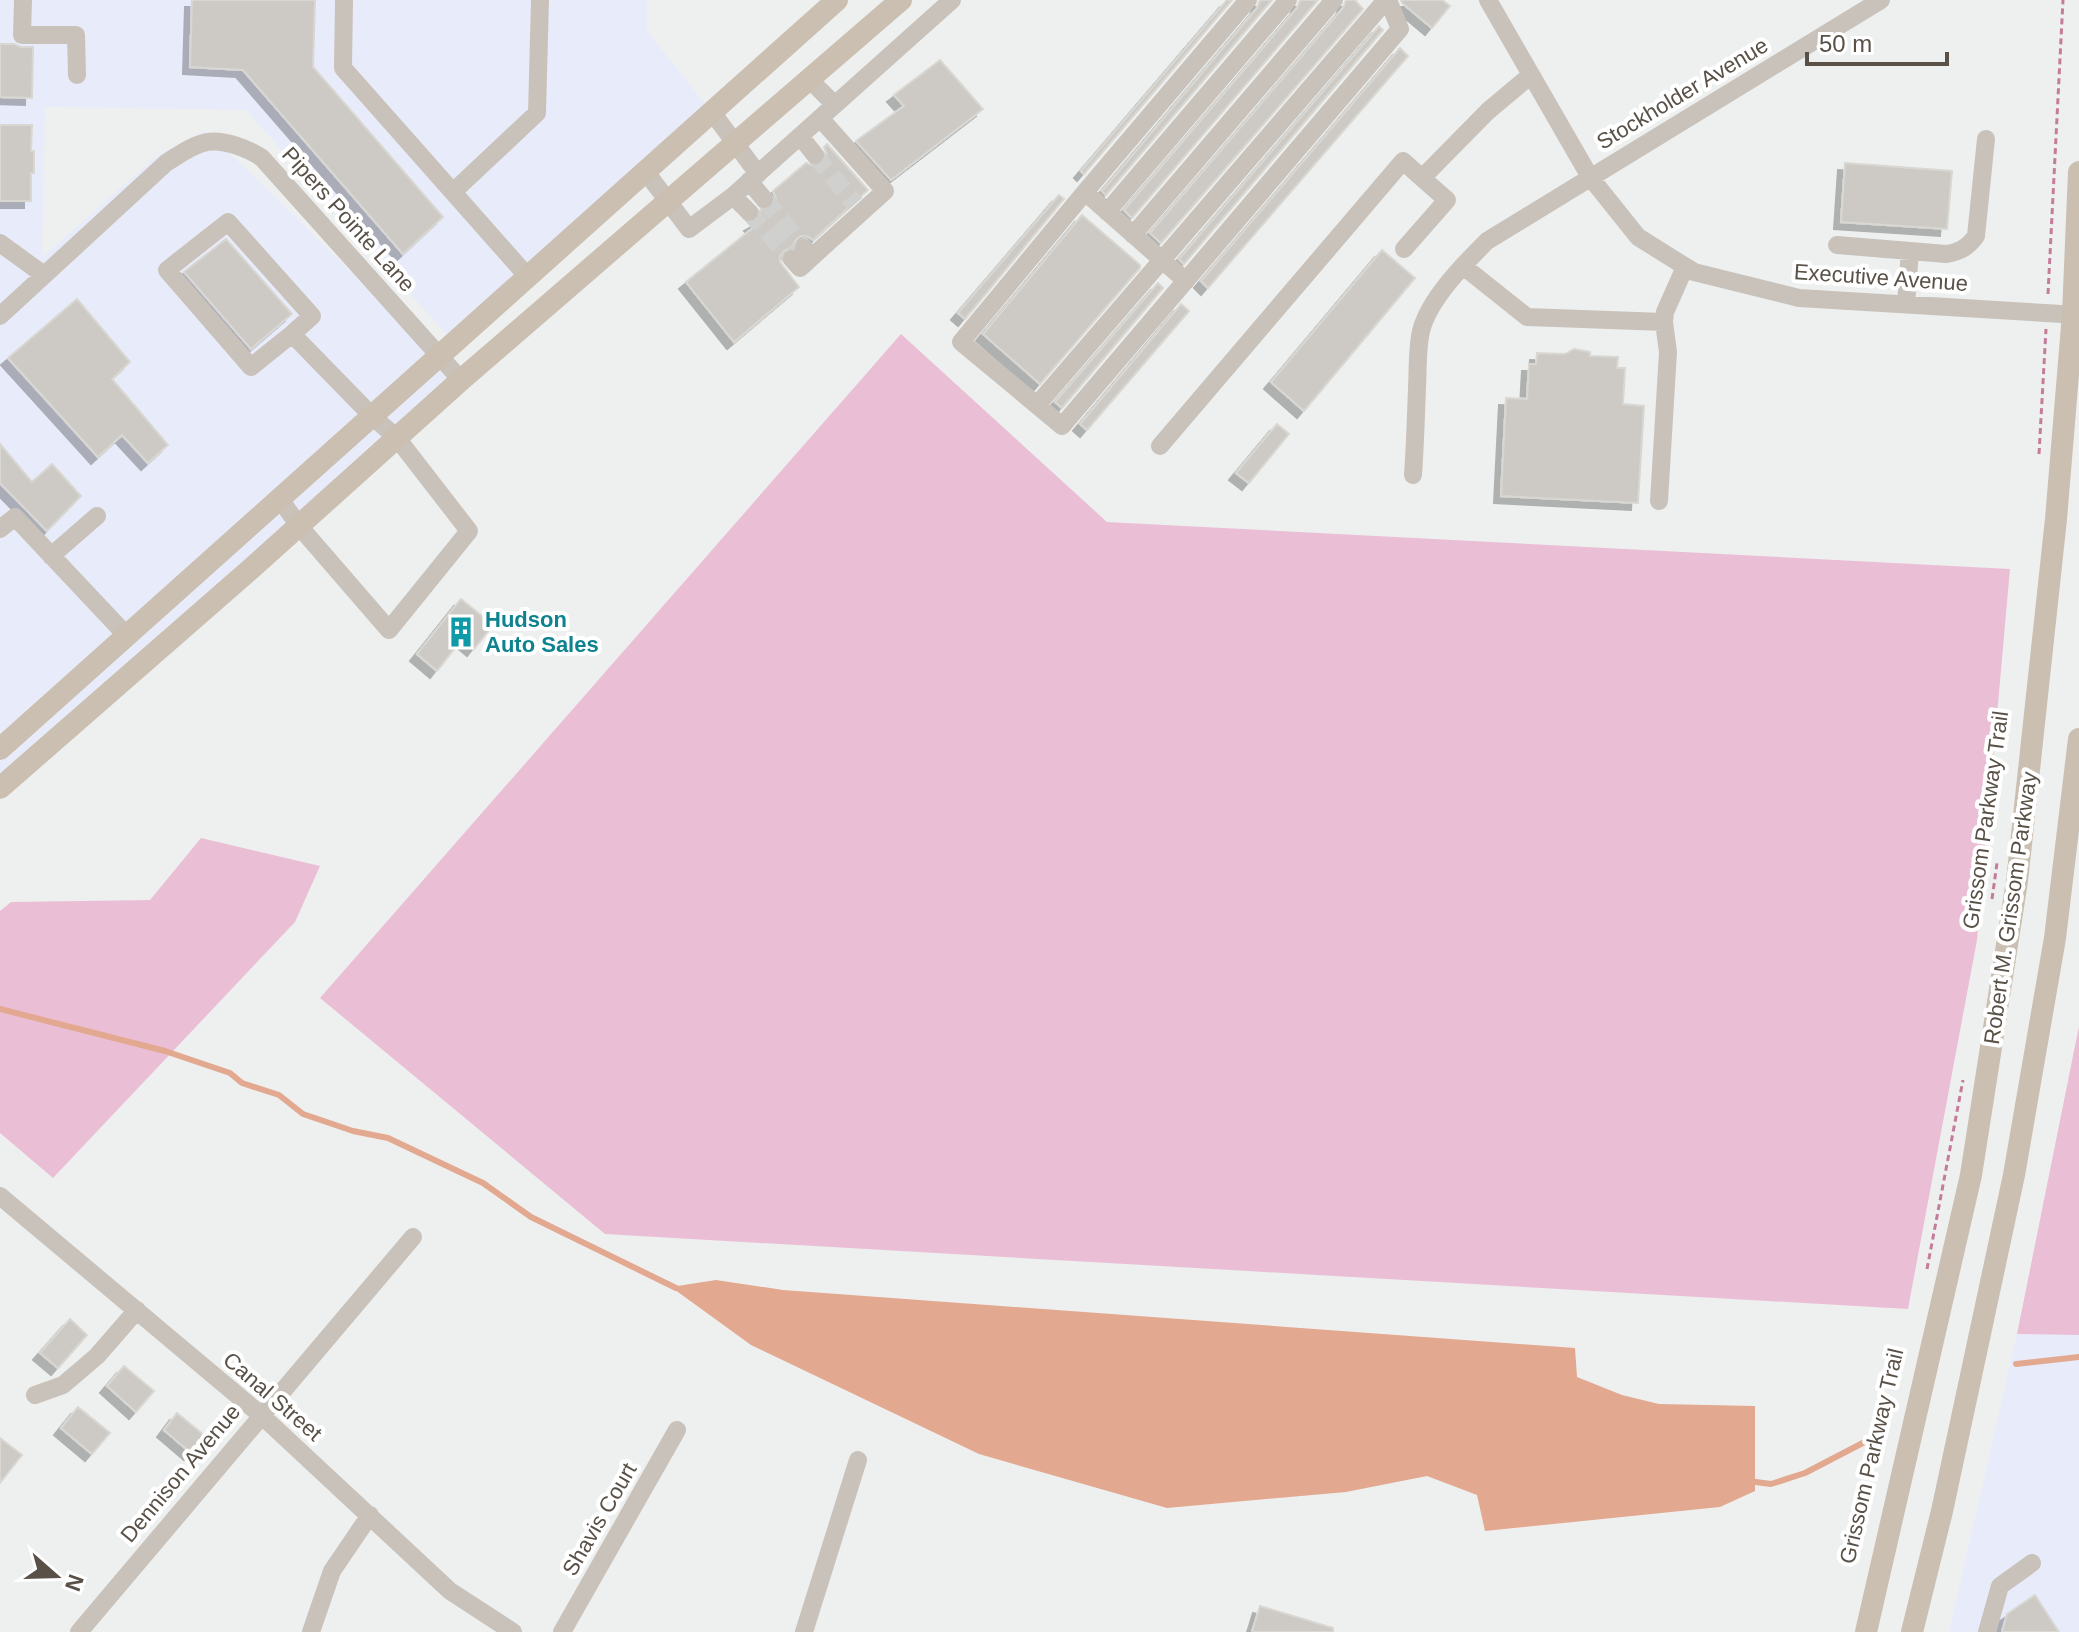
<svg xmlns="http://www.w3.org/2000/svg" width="2079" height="1632" font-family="Helvetica,sans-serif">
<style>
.commercial{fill:#e8ecfa}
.green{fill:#eabfd6}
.water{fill:#e3a890}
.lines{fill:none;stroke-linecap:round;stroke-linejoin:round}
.stream{stroke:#e3a890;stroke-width:6}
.building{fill:#cdcac5;stroke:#d9d7d2;stroke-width:2;filter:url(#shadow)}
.minor-tunnel{stroke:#d0d0ce;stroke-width:18;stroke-dasharray:18 9;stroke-linecap:butt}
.path{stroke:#c57b9a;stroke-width:3;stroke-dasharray:6 4;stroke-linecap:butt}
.minor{stroke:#c9c2ba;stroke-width:18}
.major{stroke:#cabfb0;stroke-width:22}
.labels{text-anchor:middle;stroke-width:8;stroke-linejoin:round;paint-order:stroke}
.street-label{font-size:22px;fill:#595148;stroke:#fff}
.culture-label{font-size:22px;font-weight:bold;fill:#0d838f;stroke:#fff;text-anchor:start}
</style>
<defs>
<filter id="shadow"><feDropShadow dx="-7" dy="7" stdDeviation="0" flood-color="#0004"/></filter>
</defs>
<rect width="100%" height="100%" fill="#eef0f0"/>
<!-- commercial -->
<path class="commercial" d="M0 0H647V31L712 112 454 343 246 110 45 107 42 257 158 155 204 131 251 173 461 380 0 788Z
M2017 1334 2079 1335V1632H1949Z"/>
<!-- green -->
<path class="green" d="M901 334 1107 522 2010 569 1977 940 1908 1309 605 1234 320 998Z
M201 838 320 866 295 922 53 1178 0 1133V911L11 902 150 900Z
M2079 1026V1335L2017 1334Z"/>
<!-- water -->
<path class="water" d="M716 1280 783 1290 1575 1348 1577 1377 1622 1395 1659 1404 1755 1406V1491L1720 1507 1485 1531 1477 1495 1427 1476 1346 1492 1167 1508 979 1454 751 1345 671 1287Z"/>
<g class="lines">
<!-- stream -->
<path class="stream" d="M0 1009 165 1051 230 1073 242 1083 279 1095 303 1114 353 1131 388 1138 483 1183 531 1217 676 1288
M2016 1364 2079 1357
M1748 1481 1771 1484 1805 1473 1880 1434"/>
</g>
<!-- building -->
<path class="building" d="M192 0H315L313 67 443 217 403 254 243 70 190 67Z
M1227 0H1232L1084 174 1081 171Z
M1260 0H1272L1106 195 1102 191 1257 8Z
M1300 0H1318L1132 218 1124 210 1297 8Z
M1346 0H1355L1363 9 1161 243 1150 233 1343 8Z
M1401 0H1442L1450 6 1432 28 1402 3Z
M1379 26 1383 30 1184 264 1179 259Z
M0 44H14L21 47H33L32 98 0 97Z
M1400 48 1408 56 1208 288 1201 281Z
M940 60 983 109 891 180 856 141 904 106 894 95Z
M0 125H32L31 151H34V173H31V201H0Z
M827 144 868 190 813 240 807 236H801L796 240 792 247 784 251 780 256V262L799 287 734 342 686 282 754 227 751 224 758 220 761 210 771 209 775 204 776 198 773 191 806 163 816 167 823 164 827 154 824 147Z
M1845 163 1952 171 1947 229 1841 222Z
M1059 195 1064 199 965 319 958 313Z
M1082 215 1140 265V268L1040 384 983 334Z
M226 239 292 314 251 349 184 272Z
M1382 250 1415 278 1304 411 1271 382Z
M1158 283 1163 288 1062 408 1055 402Z
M77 299 130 362 112 379 168 445 148 463 122 435 98 457 8 358Z
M1181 304 1189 311 1087 430 1080 424Z
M1574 349 1590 352V356L1618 357 1617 368H1625L1623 404 1644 406 1638 503 1501 496 1506 398 1527 399 1529 364H1536L1537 353 1565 354Z
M1277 424 1289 434 1249 483 1236 473Z
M0 444 32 482 52 464 81 496 47 531 0 483Z
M461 599 493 625 474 649 462 639 437 671 417 654Z
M70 1319 87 1335 58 1368 40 1353Z
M124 1366 154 1391 136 1412 107 1386Z
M78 1407 110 1433 92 1454 61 1428Z
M177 1413 205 1436 191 1453 164 1430Z
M0 1438 22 1455 0 1483Z
M2035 1595 2059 1632H2002L2007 1614Z
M1260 1606 1333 1628V1632H1252Z"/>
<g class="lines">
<!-- minor-tunnel -->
<path class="minor-tunnel" d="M815 155 855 204
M764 199 804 248
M749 212 792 259"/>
<!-- path -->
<path class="path" d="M2048 294 2063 0
M2039 454 2046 329
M1992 899 1997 863
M1927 1269 1963 1080"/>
<!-- minor -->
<path class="minor" d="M23 0 22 35H76L77 75
M344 0 343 68 528 277
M1248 0 1085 192 961 342 1062 426 1400 29 1388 0
M1488 0 1590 177 1638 237 1694 272 1799 298 2079 315
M809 79 835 105
M712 112 758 174
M800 136 815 155
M646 172 689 229 733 196 952 0
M749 181 764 199
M453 192 537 113 540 0
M1085 192 1186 281
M733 196 749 212
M1107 212 1288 0
M1133 235 1334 0
M0 243 44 275
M1837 245 1946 254C1960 252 1968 247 1976 236L1986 139
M804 248 812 257 885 191 820 118
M1404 249 1447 200 1422 178
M792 259 800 268 812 257
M1463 266 1527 317 1664 322
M1906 304 1910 251
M0 316 166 163C179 155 192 145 207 142 224 139 249 149 262 158L461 380
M1037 405 1386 0
M1160 446 1403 161 1422 178 1488 111 1531 75
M1413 475C1415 446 1416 417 1417 388 1418 369 1417 349 1421 331 1429 299 1464 264 1487 241L1881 0
M280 499 299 526 389 630 469 531 397 438 373 417 292 334 251 367 167 270 228 222 312 316 292 334
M1659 501 1668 352 1664 322 1665 312 1685 267
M0 529 15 517 127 636
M51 556 97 516
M0 1196 261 1415 450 1591 513 1632
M35 1395 63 1385 97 1356 137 1310
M79 1632 413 1237
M311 1632 332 1571 370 1515
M562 1632 677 1430
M804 1632 858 1460
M1987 1632 2000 1586 2032 1563"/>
<!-- major -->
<path class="major" d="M0 749 837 0
M0 788 253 567 461 380 901 0
M1866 1632 1971 1175 2017 881 2056 519 2073 314 2079 172
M1912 1632 1942 1511 2014 1175 2055 938 2079 739"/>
</g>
<!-- icons -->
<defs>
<g id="building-bare" transform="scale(2.4)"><path d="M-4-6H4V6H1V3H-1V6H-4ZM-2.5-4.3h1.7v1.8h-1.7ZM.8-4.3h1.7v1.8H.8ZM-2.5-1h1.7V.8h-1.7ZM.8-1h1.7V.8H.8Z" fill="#0f9aa8" stroke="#fff" stroke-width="2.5" paint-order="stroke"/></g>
</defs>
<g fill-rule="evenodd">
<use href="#building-bare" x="461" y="632"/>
</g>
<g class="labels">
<!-- street labels -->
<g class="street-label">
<text transform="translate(1682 93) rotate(-31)" y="8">Stockholder Avenue</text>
<text transform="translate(349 219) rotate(48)" y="8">Pipers Pointe Lane</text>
<text transform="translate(1881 277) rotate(4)" y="8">Executive Avenue</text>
<text transform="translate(1985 820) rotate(-82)" y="8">Grissom Parkway Trail</text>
<text transform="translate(2010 908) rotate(-82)" y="8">Robert M. Grissom Parkway</text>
<text transform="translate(273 1396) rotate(41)" y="8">Canal Street</text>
<text transform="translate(1871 1456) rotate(-77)" y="8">Grissom Parkway Trail</text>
<text transform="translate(180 1473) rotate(-50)" y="8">Dennison Avenue</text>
<text transform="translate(599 1519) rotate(-60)" y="8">Shavis Court</text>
</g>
<!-- culture labels -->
<g class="culture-label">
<text x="485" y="627">Hudson<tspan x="485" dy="25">Auto Sales</tspan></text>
</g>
</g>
<!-- north arrow -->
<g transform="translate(56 1576) rotate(110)" stroke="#ffffff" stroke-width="6" paint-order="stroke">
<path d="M0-6L14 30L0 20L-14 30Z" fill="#595148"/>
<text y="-12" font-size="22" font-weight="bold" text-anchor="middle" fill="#595148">N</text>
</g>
<!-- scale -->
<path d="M1807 52v12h140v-12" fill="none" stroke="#595148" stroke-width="4"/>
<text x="1819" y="52" font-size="24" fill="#595148" stroke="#ffffff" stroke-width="6" paint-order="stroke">50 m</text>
</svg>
